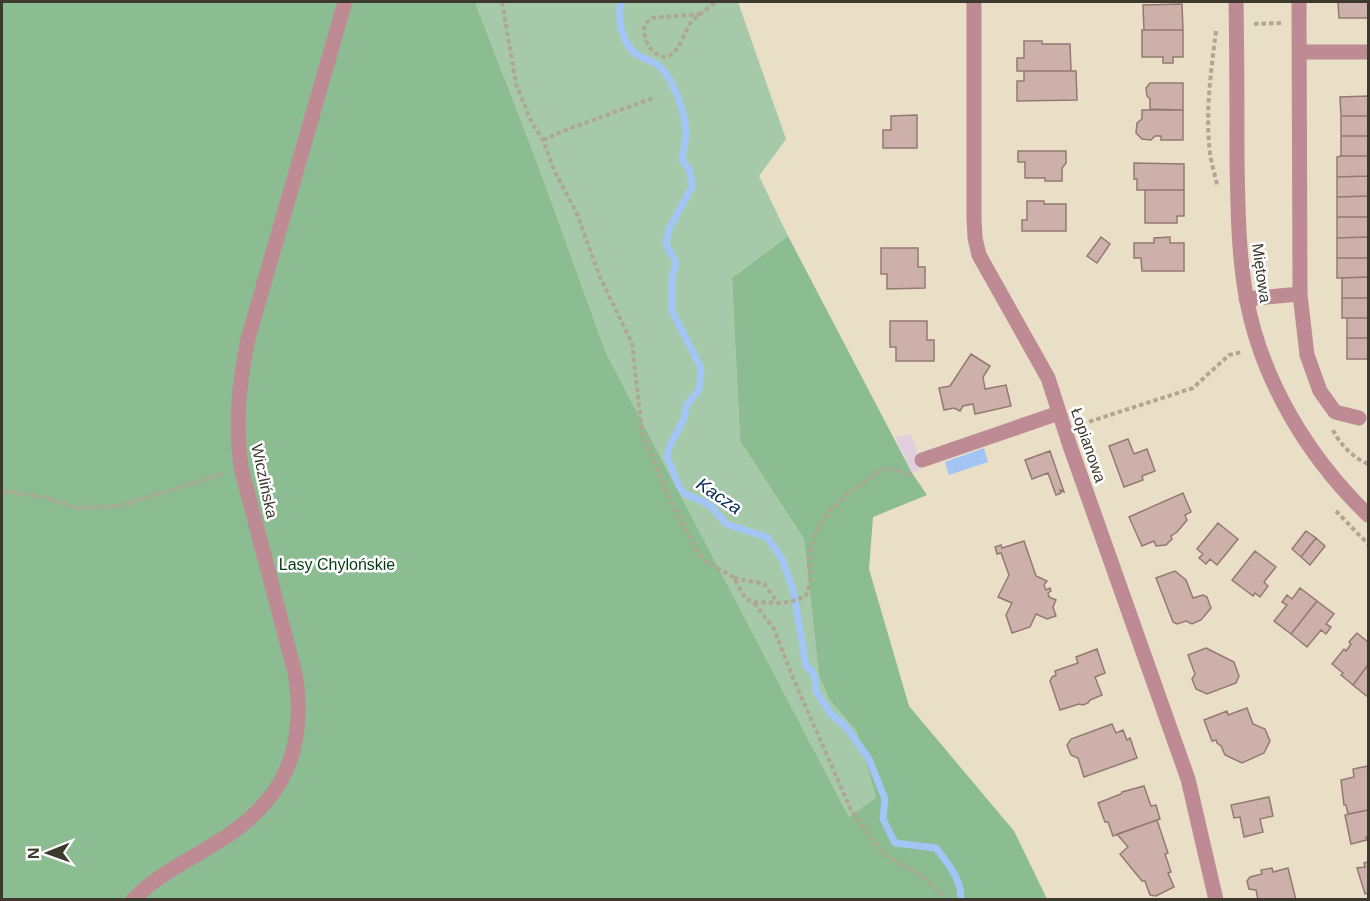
<svg xmlns="http://www.w3.org/2000/svg" width="1370" height="901" font-family="Helvetica,sans-serif">
<style>
.industrial{fill:#e2cfde}
.green{fill:#a6caa9}
.forest{fill:#8cbc91}
.water{fill:#a2c5f6}
.lines{fill:none;stroke-linecap:round;stroke-linejoin:round}
.stream{stroke:#a2c5f6;stroke-width:7}
.building{fill:#cdb0aa;stroke:#947973;stroke-width:1.5}
.path{stroke:#afa793;stroke-width:4;stroke-dasharray:4.5 3;stroke-linecap:butt}
.minor{stroke:#be8b94;stroke-width:15}
.labels{text-anchor:middle;stroke-width:5;stroke-linejoin:round;paint-order:stroke}
.street-label{font-size:16px;fill:#3d392f;stroke:#fff}
.park-label{font-size:16px;fill:#023b12;stroke:#fff}
.water-label{font-size:18px;font-style:italic;fill:#092a56;stroke:#fff}
</style>
<rect width="100%" height="100%" fill="#e9dfc6"/>
<!-- industrial -->
<path class="industrial" d="M911 434 922 469 912 473 895 437Z"/>
<!-- green -->
<path class="green" d="M475 2H738L786 139 759 176 788 236 732 278 740 441 804 539 819 676 829 699 857 732 876 797 849 817 606 353 538 165Z"/>
<!-- forest -->
<path class="forest" d="M2 2H475L538 165 606 353 849 817 876 797 857 732 829 699 819 676 804 539 740 441 732 278 788 236 912 473 927 495 873 517 869 569 909 706 1014 831 1047 899 2 900Z"/>
<!-- water -->
<path class="water" d="M984 448 988 462 949 475 945 462Z"/>
<g class="lines">
<!-- stream -->
<path class="stream" d="M621 2C617 20 622 46 639 56 646 60 654 61 660 67 674 81 685 112 686 132 686 141 683 151 682 160L690 171 692 187 669 229 666 244 676 262 672 278V311L701 368 699 390 687 404 684 419 669 447 667 457 679 486 685 494 702 501 712 507 726 524 767 537 782 559 793 589 806 666 812 671 815 678 816 691 831 714 846 727 869 759 885 799 883 819 895 843 936 848C948 863 962 880 961 900"/>
</g>
<!-- building -->
<path class="building" d="M1338 2H1368V18H1339Z
M1182 4 1183 30H1144L1143 5Z
M1142 30H1183V57H1173V63H1163V57H1142Z
M1024 41H1042V44H1070L1071 71H1017V58H1024Z
M1024 71H1076L1077 100 1017 101V81H1024Z
M1150 83H1183V110L1150 109V99L1147 96 1146 88Z
M1368 96V116H1341L1340 97Z
M1142 110H1183V140H1161V136H1155L1151 140 1142 139 1136 133 1137 123 1142 119Z
M917 115V148H883V130H891V116Z
M1341 116H1368V136H1341Z
M1341 136H1368V156H1341Z
M1018 151H1066V163L1062 168V181H1045V178H1025V162H1018Z
M1341 156H1368V176L1337 177V157Z
M1134 163 1184 164V190H1137V179H1134Z
M1368 176V196L1337 197V177Z
M1145 190H1184V216H1177V223H1145Z
M1368 196V217H1337V197Z
M1027 201H1044V204H1066V231H1022V220H1027Z
M1337 217H1368V237L1337 238Z
M1101 237 1110 244 1097 263 1087 256Z
M1170 237V243H1184V271H1142L1141 258H1134V243H1154V238Z
M1368 237V258H1337V238Z
M881 248H918V267H925V288L887 289V274H881Z
M1337 258H1368V277L1337 278Z
M1368 277V298H1342V278Z
M1342 298H1368V318H1342Z
M1347 318H1368V338H1347Z
M890 321H927V340H934V361H896V347H890Z
M1347 338H1368V359H1347Z
M971 354 990 366 983 377 985 389 1006 385 1011 406 975 414 973 404 963 406 960 411 954 408 944 410 939 388 950 386Z
M1128 439 1134 454 1147 449 1155 471 1142 476 1143 480 1124 487 1109 446Z
M1050 451 1064 492 1060 490 1061 493 1056 495 1048 473 1032 479 1025 460Z
M1183 493 1191 512 1185 515 1187 520 1177 532 1171 536 1172 539 1166 545 1156 546 1154 541 1142 546 1129 517Z
M1218 523 1238 539 1217 565 1210 559 1206 564 1199 558 1203 554 1197 549Z
M1306 531 1316 538 1301 557 1292 549Z
M1316 538 1325 546 1310 565 1301 557Z
M1024 541 1036 576 1047 581 1044 585 1046 590 1050 588 1051 591 1048 593 1049 597 1056 600 1053 607 1056 616 1047 619 1036 614 1030 627 1012 633 1006 615 1012 603 998 597 1009 575 1001 553 997 554 995 547 1001 545 1002 548Z
M1255 551 1276 567 1264 582 1268 586 1260 597 1255 593 1253 596 1232 580Z
M1175 571 1186 580 1193 598 1203 595 1207 597 1211 608 1201 620 1192 624 1186 621 1177 624 1173 622 1156 578Z
M1300 588 1317 601 1291 634 1274 621 1287 605 1282 602 1287 595 1292 599Z
M1317 601 1334 614 1326 624 1331 627 1326 634 1321 630 1307 647 1291 634Z
M1357 633 1368 642V665L1353 685 1341 675 1343 673 1332 664 1344 649 1346 651 1351 644 1349 642Z
M1206 648 1234 662 1239 676 1236 683 1207 694 1196 689 1192 679 1195 674 1188 655Z
M1097 649 1105 673 1095 677 1102 695 1090 700 1088 703 1083 705 1079 704 1060 710 1050 681 1052 677 1056 675 1055 671 1078 663 1076 657Z
M1368 665V697L1353 685Z
M1247 708 1253 724 1265 729 1270 741 1264 753 1242 763 1225 755 1221 746 1217 743 1216 740 1212 741 1204 720 1227 711 1228 715Z
M1112 724 1116 733 1123 730 1127 740 1130 738 1137 758 1084 777 1078 758 1071 755 1067 745 1071 739Z
M1368 766V810L1348 814 1346 805H1344L1341 780 1354 777 1353 769Z
M1144 786 1151 806 1156 805 1160 819 1113 836 1108 822H1105L1098 803 1121 794 1122 792Z
M1269 797 1273 816 1260 819 1263 832 1244 837 1240 817 1234 818 1231 805Z
M1368 810V837H1366L1367 840 1351 844 1345 815Z
M1157 820 1168 853 1165 854 1171 872 1168 873 1174 887 1156 896 1150 895 1145 881H1142L1120 854 1128 847 1117 834Z
M1368 862V893L1365 894 1357 868 1365 867 1364 863Z
M1272 868 1273 872 1288 868 1296 900H1258L1256 890 1249 889 1247 881 1250 877 1262 874 1261 870Z"/>
<g class="lines">
<!-- path -->
<path class="path" d="M502 2 516 84 532 123 543 140 554 170 577 214 600 277 632 343 642 432 672 504 702 559 733 577 746 599 754 602 778 603 789 602 805 597C814 582 807 565 811 548 818 517 841 498 866 481 872 477 878 470 885 469 896 468 902 474 912 475
M701 14 652 18 645 24C643 32 645 44 652 50 676 73 682 31 693 20 700 13 708 9 715 2
M1254 24 1282 23
M1216 31C1211 71 1205 113 1210 153 1211 163 1215 174 1217 185
M543 140 563 131 653 98
M1082 424 1193 388 1229 355 1242 352
M1333 430C1340 445 1354 458 1368 464
M2 491 48 498 75 508 119 506 223 474
M1336 511 1368 544
M734 578 764 584 778 603
M754 603 774 629 793 678 851 810 883 854 918 874 940 892 943 900"/>
<!-- minor -->
<path class="minor" d="M974 2V218L975 238 979 255 1048 378 1070 446 1188 779 1216 900
M1236 2C1237 55 1237 108 1237 161 1238 206 1238 251 1246 296 1261 380 1308 457 1368 515
M1299 2 1300 294 1307 355 1320 391 1335 412 1359 418
M1300 52H1368
M1246 299 1300 294
M922 460 1059 413
M133 900C156 875 188 861 216 843 283 803 308 750 295 673L241 468C235 423 239 383 248 339L345 2"/>
</g>
<g class="labels">
<!-- street labels -->
<g class="street-label">
<text transform="translate(1262 273) rotate(82)" y="6">Miętowa</text>
<text transform="translate(1089 445) rotate(71)" y="6">Łopianowa</text>
<text transform="translate(265 481) rotate(78)" y="6">Wiczlińska</text>
</g>
<!-- park labels -->
<g class="park-label">
<text x="337" y="570">Lasy Chylońskie</text>
</g>
<!-- water labels -->
<g class="water-label">
<text transform="translate(719 496) rotate(34)" y="6">Kacza</text>
</g>
</g>
<!-- border -->
<rect width="1370" height="901" fill="none" stroke="#3d392f" stroke-width="6"/>
<!-- north arrow -->
<g transform="translate(48 853) rotate(269)" stroke="#ffffff" stroke-width="4.5" paint-order="stroke">
<path d="M0-4.5L10 22L0 15L-10 22Z" fill="#3d392f"/>
<text y="-9" font-size="16" font-weight="bold" text-anchor="middle" fill="#3d392f">N</text>
</g>
</svg>
